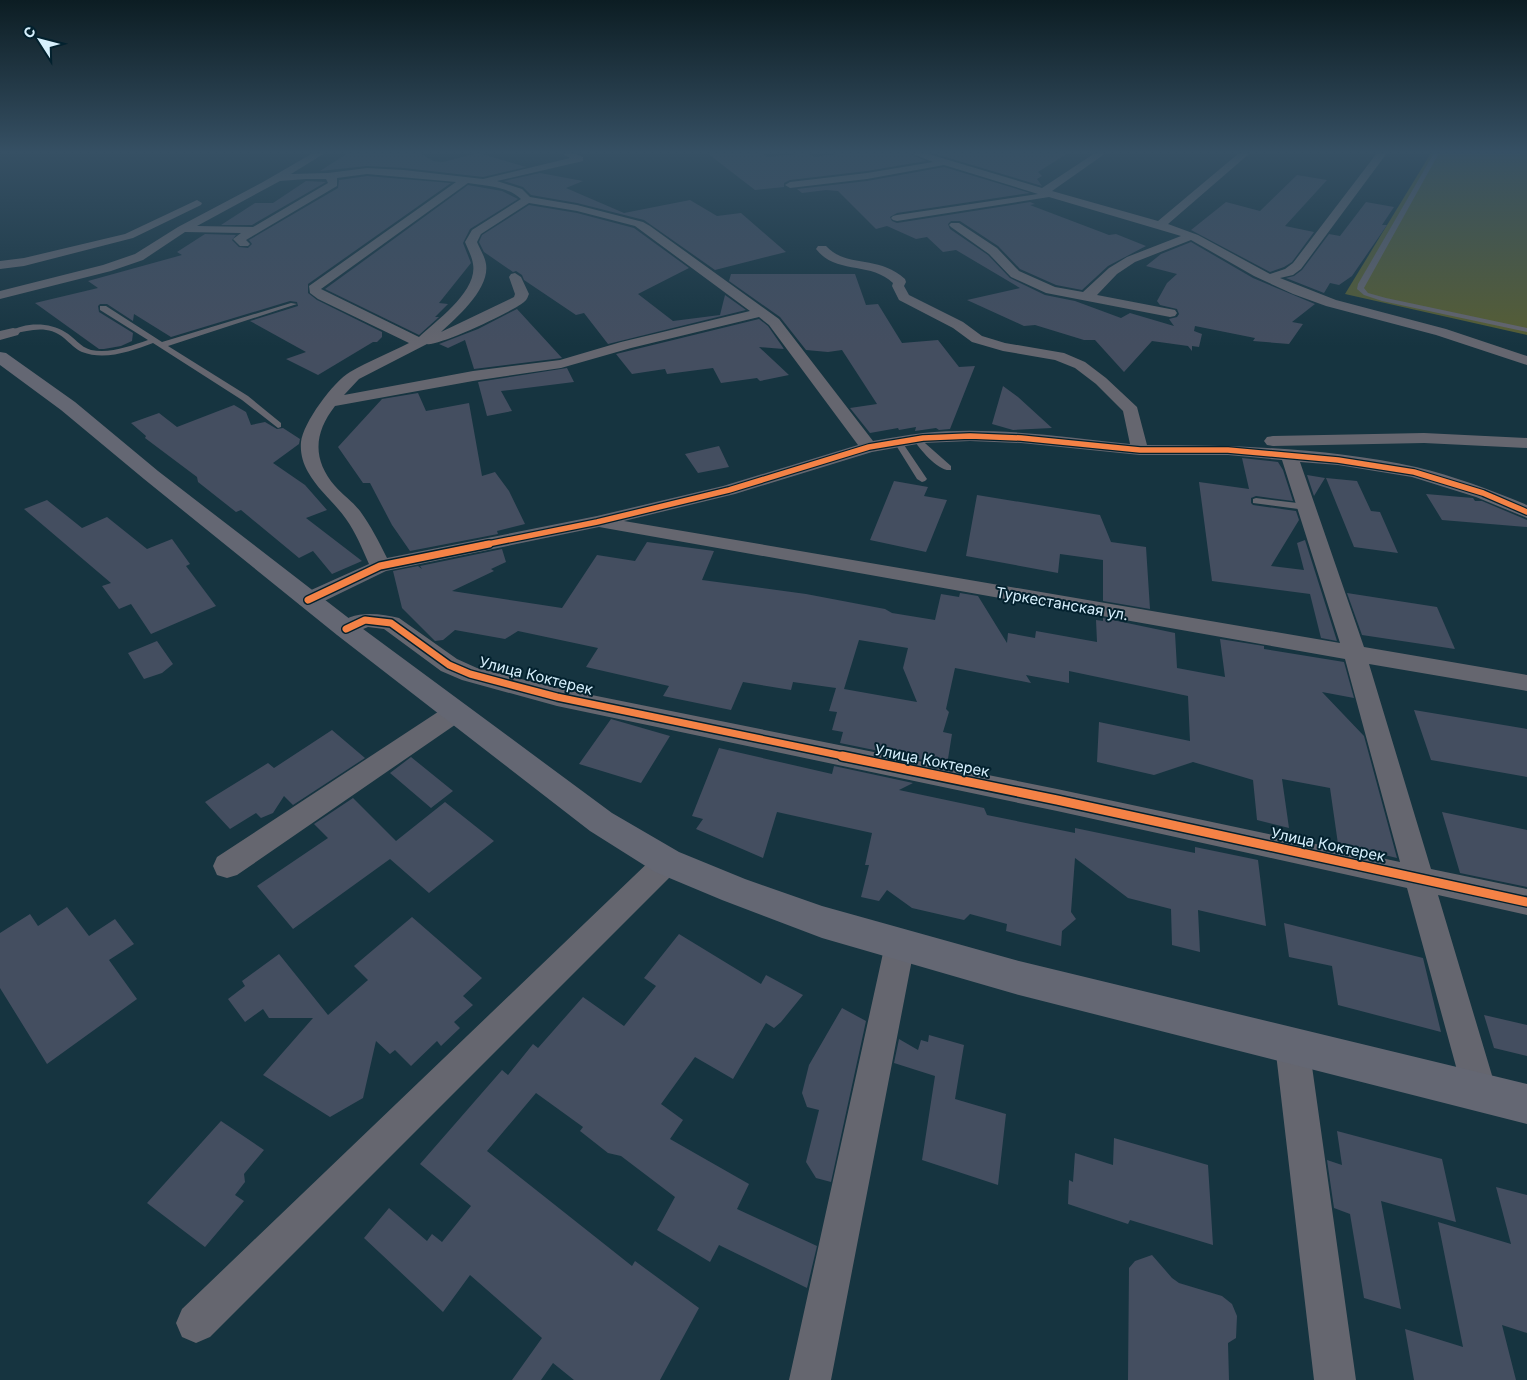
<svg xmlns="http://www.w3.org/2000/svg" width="1527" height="1380" font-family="Inter,sans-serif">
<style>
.green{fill:#575e33}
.building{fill:#444e60;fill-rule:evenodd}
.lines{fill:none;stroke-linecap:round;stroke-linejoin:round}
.lane{fill:#65666f;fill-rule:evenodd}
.street{fill:#65666f;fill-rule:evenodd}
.secondary{fill:#646773;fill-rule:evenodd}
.cycleway-far2-casing{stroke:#03212e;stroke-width:8}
.cycleway-far1-casing{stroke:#03212e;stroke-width:10}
.cycleway-casing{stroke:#03212e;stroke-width:12}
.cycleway-far2{stroke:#f48246;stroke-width:5.5}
.cycleway-far1{stroke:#f48246;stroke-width:7}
.cycleway{stroke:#f48246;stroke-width:9}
.labels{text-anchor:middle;stroke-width:4;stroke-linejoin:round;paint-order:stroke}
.street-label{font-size:15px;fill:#d7f0fd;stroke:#03212e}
</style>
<rect width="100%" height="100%" fill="#163440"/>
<!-- green -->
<path class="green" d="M1431 153H1527V335L1345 294Z"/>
<!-- building -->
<path class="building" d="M348 153H420L433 161 443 162 478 153 526 167 483 177 404 168 367 166 320 171Z
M707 153H763L767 157 807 153 814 157 844 153H908L926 161 867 171 790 180 784 183V187L755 190Z
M932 153H1068L1038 172 1042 176 1037 179 1042 186Z
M944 167 1030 193 897 213 890 217 892 221 897 223 1030 202 1035 204 1030 205 1109 235 1116 234 1146 246 1108 266 1082 290 1056 285 1020 269 998 246 960 221H951L948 224 950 229 988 255 1010 278 1045 295 1075 301 1121 318 1130 313 1174 326 1169 319 1177 317 1179 314 1177 309 1160 305 1157 301 1167 283 1177 274 1146 266 1161 254 1191 242 1253 278 1315 304 1292 322 1303 324 1289 344 1253 341 1255 338 1195 326 1194 331 1202 334 1199 347 1192 346V351L1188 346 1152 341 1124 372 1095 340H1084L1035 325 1024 326 967 300 1020 288 956 250 943 252 927 237 916 239 887 226 876 229 838 191 826 190 802 193 797 189 867 181Z
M540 173 583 181 566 188 624 213 690 200 717 216 741 213 786 252 715 270 644 220 577 203 531 195 523 187 504 181Z
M1297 175 1327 180 1285 226 1314 232 1292 262 1284 267 1270 272 1191 230 1226 202 1260 211Z
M367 176 451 183 308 284V293L317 300 382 332V337L377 342H373L318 375 286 359 306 352 250 321 298 306 297 302 290 301 171 337 134 314 133 321 107 304H100L98 306 99 312 133 333 132 341 121 346 104 349H99L35 303 98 288 88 281 182 255 177 252 205 234 236 235 232 240 239 247 248 248 252 244 249 240 338 188 339 180Z
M306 181 326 182 252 225H221L255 203H273Z
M468 185 502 191 518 199 470 229 463 243 471 263 439 303 448 304 435 317H439L419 335 325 289Z
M1366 202 1394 207 1382 225H1387L1352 276 1339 285 1330 283 1324 293 1286 278 1294 276 1302 270 1329 234 1340 236Z
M529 205 577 213 634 228 689 268 638 294 673 321 720 315 725 295 746 310 608 344 584 313 576 315 524 280 522 275 516 271 513 272 484 252 479 242 482 235Z
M731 274H855L866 305 878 304 902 343 938 340 959 367 975 366 950 429 939 430 936 428 915 431 916 427 899 430 898 428 870 433 850 408 877 404 842 350 828 352 806 350 780 317 729 281Z
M517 309 562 358 474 369 465 340 448 348 439 344 478 329Z
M759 319 768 326 784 349 759 347 789 375 760 381 757 378 721 383 713 368 667 374 665 369 632 374 616 354Z
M567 368 574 382 501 391 512 411 487 416 478 382Z
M1003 386 1018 397 1052 428 1013 430 992 424Z
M418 393 426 411 469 403 482 476 495 472 509 491 525 524 497 531 498 534 410 551 392 525 370 483H363L338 447 382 399Z
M234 405 246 412 251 425 265 422 277 429 283 428 300 439 299 444 273 463 305 485 327 510 306 518 362 561 332 574 313 551 299 558 241 510 236 512 198 482 197 477 145 438 146 436 131 423 159 413 177 427Z
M719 446 729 467 698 473 685 454Z
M1242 458 1278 462 1283 470 1293 501 1256 496 1251 498V503L1253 505 1296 511 1299 520 1271 566 1304 570 1297 543 1305 540 1337 641 1321 638 1310 594 1212 581 1199 482 1249 489Z
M1307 475 1325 478 1314 496Z
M1326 478 1357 481 1371 511 1380 512 1398 553 1354 547Z
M894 481 928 487 924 496 947 500 926 552 870 540Z
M1426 494 1473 498 1475 501H1482L1527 520V527L1442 520Z
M977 495 1100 515 1111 542 1146 547 1150 609 1103 601V560L1060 554 1058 573 966 556Z
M47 500 82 528 107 517 147 549 172 539 190 564 186 566 216 606 151 634 131 604 119 609 102 586 111 583 24 509Z
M647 542 714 551 702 580 806 594 885 609 892 613 935 620 941 594 959 597 960 593 978 596 1007 643 1008 633 1035 638 1036 631 1097 642 1096 620 1103 621V618L1175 633 1177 668 1225 677 1220 639 1264 646V649L1344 662 1354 698 1322 692 1364 736 1397 858 1338 844 1330 788 1282 779 1289 828 1257 820 1253 780 1193 762 1154 775 1097 762 1099 722 1190 741 1188 696 1069 671V683L1026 675 1031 683 955 668 946 709 949 712 943 732 952 734 947 765 840 743 843 732 832 730 837 712 829 711 836 688 793 682 791 690 743 682 731 710 663 696 669 686 586 667 598 648 518 631 505 639 455 630 443 640 435 641 402 608 393 571 418 566 422 569 420 566 502 549 506 562 491 569 494 571 452 591 562 608 597 555 635 561ZM859 640 908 648 903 668 917 702 844 689Z
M1347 593 1437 607 1455 649 1362 635Z
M157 641 173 664 162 673 144 679 128 653Z
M1414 710 1527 729V777L1431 760Z
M611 719 670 736 641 783 579 764Z
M332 730 365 758 293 805 284 796 273 813 261 818 256 813 230 829 205 802 268 763 274 768Z
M719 748 832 774 834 766 913 783 899 790 984 808 987 815 1075 833V828L1195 853V847L1258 860 1266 926 1198 910 1200 952 1172 945 1171 909 1128 898 1075 858 1071 912 1076 919 1062 931 1061 946 1006 931 1007 924 970 914 964 920 912 908 887 890 879 901 861 897 869 865H865L872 833 777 812 763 858 696 829 703 819 692 816Z
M411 757 453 791 431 808 390 773Z
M353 798 396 841 445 802 494 841 429 893 390 859 293 929 257 886 328 838 314 824Z
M1442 812 1527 830V887L1460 873Z
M67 907 89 936 115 919 134 944 109 960 137 999 47 1064 0 988V933L30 914 38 926Z
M412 917 482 978 463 996 473 1005 454 1022 460 1028 441 1046 437 1041 411 1066 395 1050 390 1054 376 1041 363 1098 330 1117 263 1075 313 1018H269L263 1009 245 1022 228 999 245 986 242 981 279 954 328 1015 368 980 354 966Z
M1284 923 1423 958 1441 1032 1338 1005 1332 966 1289 957Z
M679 934 761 984 766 975 803 995 781 1022 774 1028 766 1023 733 1079 695 1057 661 1104 683 1120 670 1139 749 1184 737 1209 817 1246 807 1288 719 1245 710 1262 657 1230 675 1197 621 1156 608 1153 580 1131 583 1127 536 1093 487 1151 632 1266 635 1261 699 1308 660 1380H574L553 1363 541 1380H512L542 1338 470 1275 443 1312 364 1238 389 1208 427 1241 432 1234 442 1242 471 1206 420 1164 502 1070 508 1075 533 1044 538 1048 583 997 624 1026 656 986 644 978Z
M842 1008 866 1021 831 1182 816 1178 806 1162 819 1110 807 1107 802 1093 809 1065Z
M1484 1015 1527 1025V1056L1494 1048Z
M929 1035 964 1045 955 1099 1006 1114 998 1185 922 1160 935 1076 894 1063 899 1039 918 1050 921 1040 928 1042Z
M221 1121 264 1150 244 1174 245 1182 235 1195 244 1201 205 1247 147 1203Z
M1337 1131 1442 1159 1456 1222 1381 1201 1401 1309 1364 1298 1350 1214 1334 1208 1327 1160 1342 1165Z
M1114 1138 1208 1165 1213 1245 1130 1220 1128 1224 1068 1204 1069 1180 1073 1182 1075 1153 1113 1165Z
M1496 1187 1527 1195V1333L1502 1325 1516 1380H1414L1405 1329 1463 1347 1438 1222 1511 1244Z
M1152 1255 1172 1278 1179 1283 1222 1296 1232 1304 1237 1316 1236 1338 1228 1343 1229 1380H1128L1129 1268 1135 1261Z"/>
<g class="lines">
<!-- lane -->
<path class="lane" d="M1434 153H1439L1364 288 1368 293 1386 298 1527 328V332L1382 301 1364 295 1357 289 1358 284Z
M291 303 297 304 168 346 248 396 281 423V427L278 428 242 400 153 343C131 351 105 361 82 352 75 349 70 343 64 338 48 325 31 330 13 334L9 332C24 322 50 322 65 332 74 337 80 347 91 350 110 354 130 346 148 340L100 310V306H106L162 342Z
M917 436 951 466V470C938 472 920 449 913 439Z
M898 439 902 442 927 479 925 481 922 482 917 479 894 442Z
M1256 498 1306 504 1311 507 1306 510 1253 503V499Z"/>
<!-- street -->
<path class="street" d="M313 153H325L291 174 328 173 367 168 404 170 483 179 570 158 561 153H574L583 157V161L497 181 522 189 530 197 577 205 643 222 650 226 779 319 873 441C890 438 906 435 923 433 991 426 1062 437 1130 444L1123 411 1096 384 1075 368 1055 360 1003 351 972 342 953 328 899 300 892 286 893 283C870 261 836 275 816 249L818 246H826C848 269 877 254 905 279L906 282 904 286 909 295 963 322 982 336 1005 343 1064 353 1085 362 1106 378 1137 407 1147 445C1237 445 1328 448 1416 467 1454 476 1491 490 1527 505V518L1476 497 1412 477 1338 465 1300 462 1364 647 1527 675V691L1369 664 1431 869 1527 889V915L1438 895 1497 1092 1492 1104 1480 1109 1468 1104 1463 1092 1407 888 1057 811 557 706 462 680 441 671 384 629 368 627 346 636 338 634 335 629C348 609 379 613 399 618L457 659 477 668 557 688 1057 789 1400 862 1345 659 599 527 386 571 316 605 308 607 300 605 297 600 300 595 369 564C362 548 356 533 346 519 334 502 318 490 308 472 303 463 300 453 301 442 303 423 333 382 350 372 369 361 389 353 409 343L318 299 310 293 309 286 456 182 367 174 337 178V186L246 240 250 244 248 246H240L233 239 241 233 185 232 143 260 111 271 0 299V291L103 265 135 254 178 227 263 182ZM306 179H326L328 183 253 227 197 226 280 181ZM468 183C486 186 507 186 521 199L472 230 465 242C468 249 472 257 473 264 478 291 436 321 419 337L321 289ZM529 203 577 211 635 226 750 311 621 342 560 360 473 371 344 395 359 379 427 344C437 347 517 310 525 301 527 300 528 296 529 294L521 277 515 273 511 274 509 277 515 294 514 297 441 332C457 317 490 289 486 264 485 257 480 249 477 242L481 234ZM759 317 769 325 858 445 723 486 597 516 387 558C379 542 371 526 360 511 353 502 343 495 335 486 312 459 314 433 335 406L473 381 561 368 631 348ZM970 441 1021 443 1140 455H1228L1282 460 1340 643 624 521 735 494 872 452 923 443Z
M910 153H925L1042 188 1095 153H1106L1052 191 1158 221 1239 153H1250L1168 224 1198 235 1270 274 1285 269 1293 263 1377 153H1387L1301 269 1293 275 1280 278 1336 300 1446 329 1527 356V365L1436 335 1326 306 1293 294 1254 276 1191 240 1135 262 1117 274 1097 295 1175 310 1177 313 1175 316 1170 317 1046 293 1011 277 989 254 951 227 949 225 951 223H959L997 248 1019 271 1055 287 1083 292 1109 268 1127 257 1181 236 1049 197 897 221 893 220 891 218 893 216 897 215 1038 194 944 165 867 179 790 188 785 185 790 182 867 173 933 162Z
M197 200 202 203 201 205 133 238 24 266 0 269V261L24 258 125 234Z
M13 328 18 329 20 332 18 335 0 340V331Z
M1424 433 1527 438V448L1424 443 1273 446 1267 445 1264 441 1267 437 1273 436Z
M456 703 465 706 468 712 465 718 237 875 227 878 217 875 213 866 217 857 447 706Z
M667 850 677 854 681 862 677 870 210 1337 196 1343 182 1337 176 1323 182 1309 657 854Z
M900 930 911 934 915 944 831 1380H789L885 944 889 934Z
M1292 1028 1304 1033 1309 1045 1356 1380H1314L1275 1045 1280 1033Z"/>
<!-- secondary -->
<path class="secondary" d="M0 352 6 353 75 402 158 471 355 623 612 813 679 852 745 879 822 906 1019 961 1527 1084V1124L1019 995 822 938 722 900 655 872 590 831 337 635 144 479 61 410 0 365Z"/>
<!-- cycleway-far2 casing -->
<g class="cycleway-far2-casing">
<path id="cycleway-far2" d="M483 545 597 522 729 490 869 447 923 438 970 436 1021 438 1140 450H1228L1338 460 1414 472 1483 493 1527 512"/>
</g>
<!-- cycleway-far1 casing -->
<g class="cycleway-far1-casing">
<path id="cycleway-far1" d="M308 600 380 566 489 544
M346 629 365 620 391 623 449 665 470 674 557 697 848 757"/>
</g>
<!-- cycleway casing -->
<g class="cycleway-casing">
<path id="cycleway" d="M842 756 1057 800 1527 902"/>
</g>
<!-- cycleway-far2 -->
<use href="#cycleway-far2" class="cycleway-far2"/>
<!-- cycleway-far1 -->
<use href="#cycleway-far1" class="cycleway-far1"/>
<!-- cycleway -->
<use href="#cycleway" class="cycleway"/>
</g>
<!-- sky -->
<linearGradient id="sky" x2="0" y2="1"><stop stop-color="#0c1d23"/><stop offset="0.44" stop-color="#365064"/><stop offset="1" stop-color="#365064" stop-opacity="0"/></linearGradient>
<rect width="1527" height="346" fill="url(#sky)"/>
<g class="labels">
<!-- street labels -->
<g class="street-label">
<text transform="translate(1062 604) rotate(10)" y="5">Туркестанская ул.</text>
<text transform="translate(536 676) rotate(14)" y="5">Улица Коктерек</text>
<text transform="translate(932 761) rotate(11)" y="5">Улица Коктерек</text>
<text transform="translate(1328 845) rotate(12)" y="5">Улица Коктерек</text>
</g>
</g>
<!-- north arrow -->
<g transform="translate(40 40) rotate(306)" stroke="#03212e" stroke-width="4" paint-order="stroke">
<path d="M0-4L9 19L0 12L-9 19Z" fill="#d7f0fd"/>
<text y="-8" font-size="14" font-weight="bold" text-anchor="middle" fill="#d7f0fd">С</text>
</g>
</svg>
